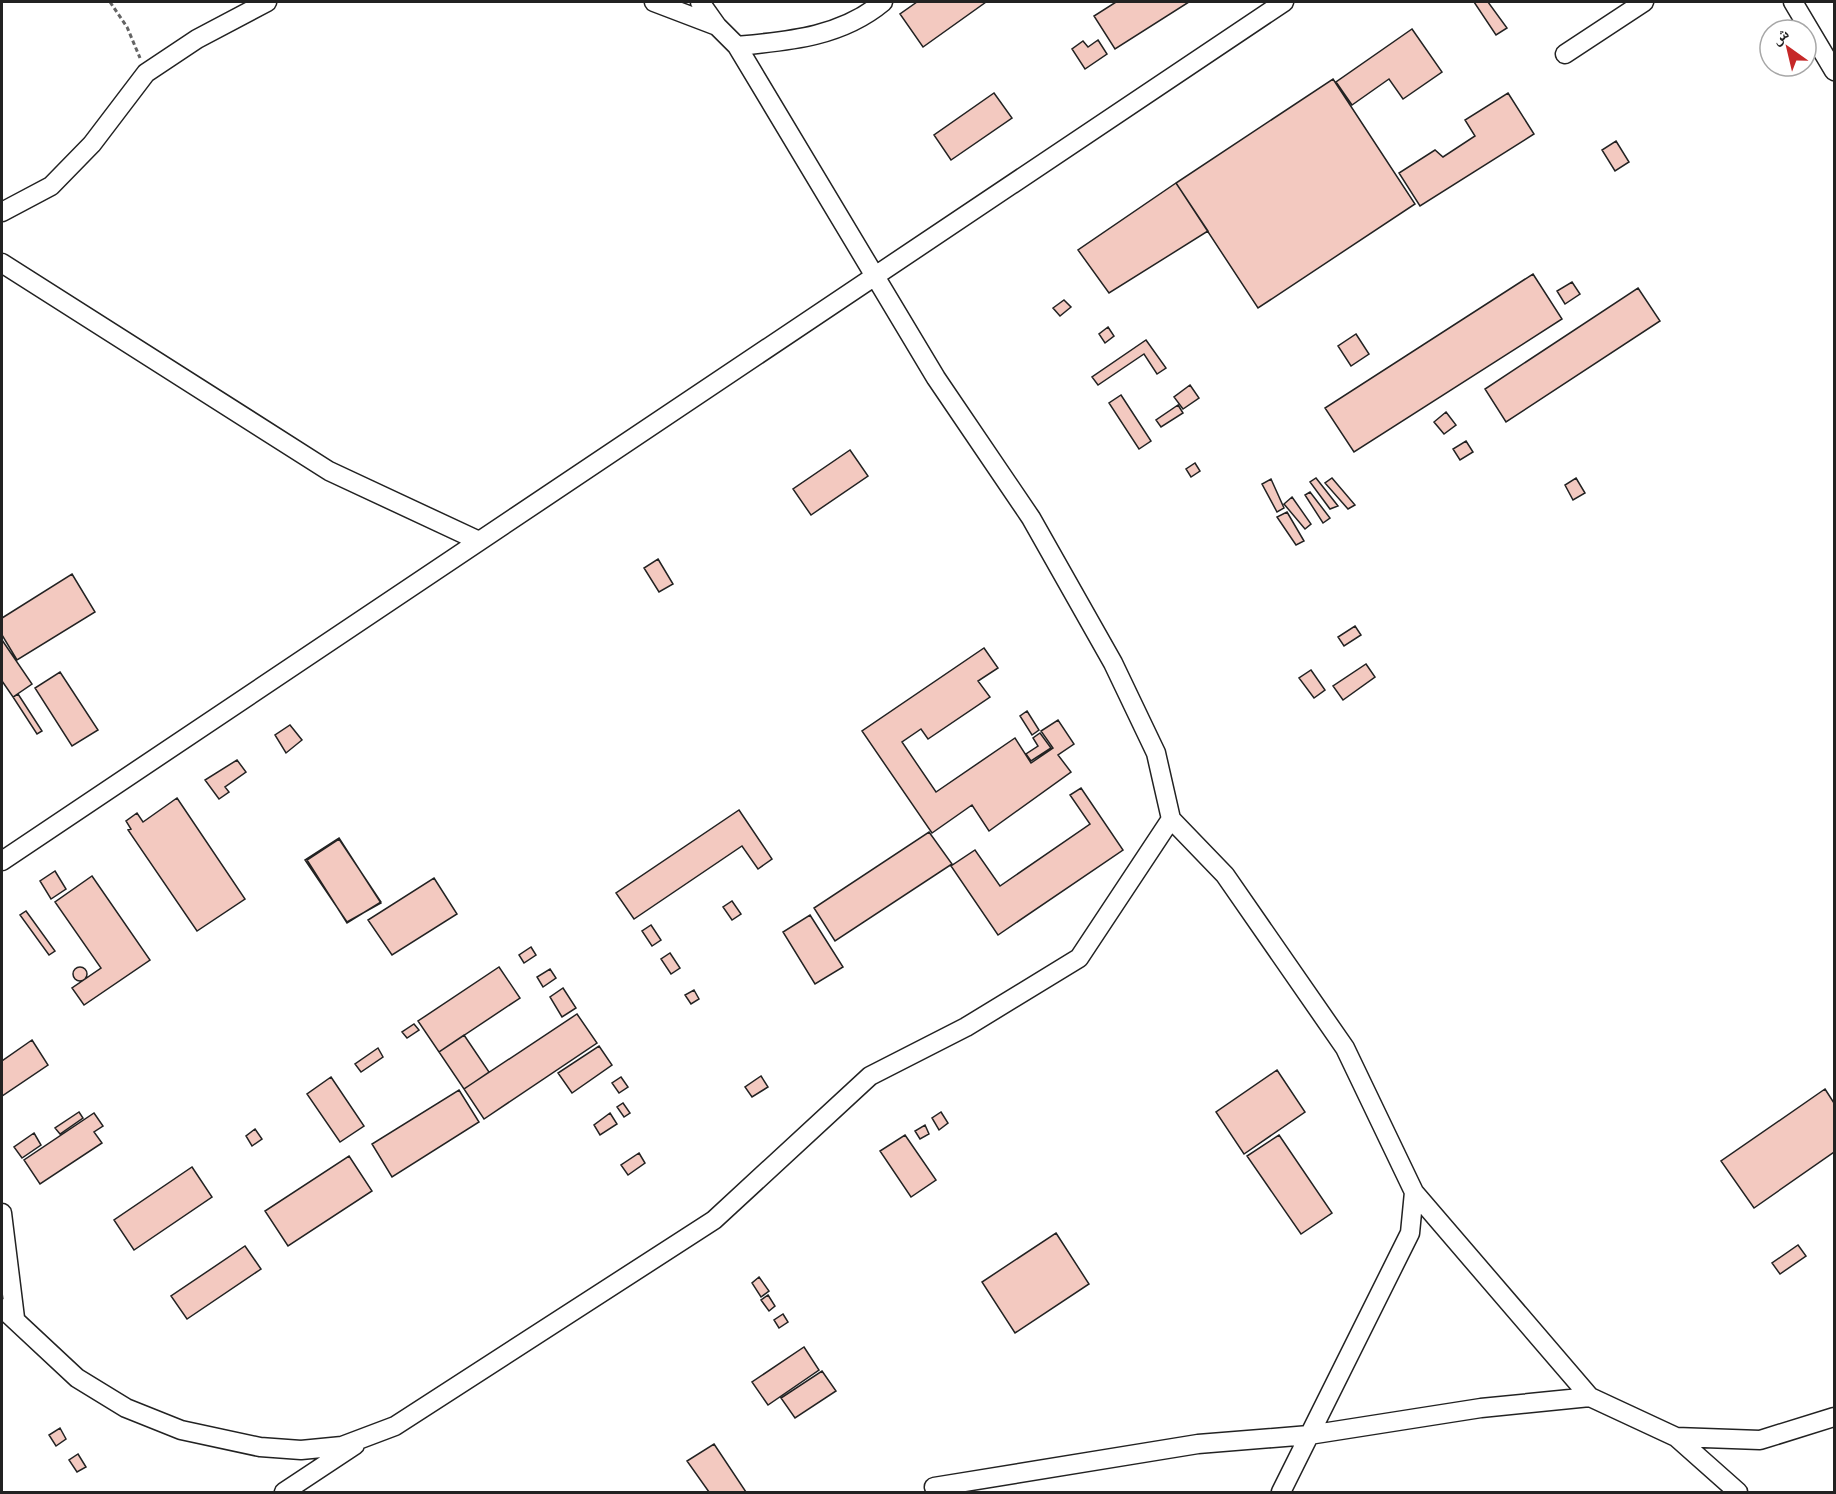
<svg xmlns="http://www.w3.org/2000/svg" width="1836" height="1494" font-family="Cabin,'Noto Naskh Arabic',sans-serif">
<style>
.building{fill:#f3c9c0;stroke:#222;stroke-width:1.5}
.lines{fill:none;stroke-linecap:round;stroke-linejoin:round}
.minor-casing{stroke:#222;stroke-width:21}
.path{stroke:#646464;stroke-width:3;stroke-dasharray:4.5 3;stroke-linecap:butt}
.minor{stroke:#fff;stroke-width:18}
</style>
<rect width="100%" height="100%" fill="#fff"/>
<!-- building -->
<path class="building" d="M917 2H986L923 47 900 14Z
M1116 2H1189L1115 49 1094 16Z
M1474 2H1488L1507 28 1496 35Z
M1412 29 1442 72 1403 99 1389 79 1352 105 1336 82Z
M1098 40 1107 54 1085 69 1072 49 1083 41 1088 47Z
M1333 79 1415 204 1258 308 1176 183Z
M994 93 1012 118 951 160 934 135Z
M1508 93 1534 134 1420 206 1399 173 1435 150 1443 157 1475 136 1465 120Z
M1616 141 1629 162 1615 171 1602 150Z
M1176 183 1208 231 1109 293 1078 250Z
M1533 274 1562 319 1354 452 1325 408Z
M1572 282 1580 294 1565 304 1557 291Z
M1638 288 1660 321 1506 422 1485 389Z
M1064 300 1071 307 1060 316 1053 308Z
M1108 327 1114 336 1105 343 1099 334Z
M1356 334 1369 354 1351 366 1338 346Z
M1146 340 1166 368 1157 374 1144 354 1098 385 1092 377Z
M1190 385 1199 398 1183 409 1174 397Z
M1121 395 1151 441 1139 449 1109 403Z
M1178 405 1183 413 1161 427 1156 420Z
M1446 412 1456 425 1444 434 1434 422Z
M1466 441 1473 452 1460 460 1453 449Z
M850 450 868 476 811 515 793 489Z
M1195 463 1200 471 1191 477 1186 469Z
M1316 478 1338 506 1330 509 1310 482Z
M1332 478 1355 505 1348 509 1325 483Z
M1576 478 1585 493 1573 500 1565 485Z
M1271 479 1284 508 1277 512 1262 484Z
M1310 492 1330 518 1323 523 1305 495Z
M1292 497 1311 524 1305 529 1284 504Z
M1287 512 1304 541 1296 545 1277 517Z
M658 559 673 584 659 592 644 568Z
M72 574 95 612 17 660 2 635V618Z
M1355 626 1361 635 1344 646 1338 637Z
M2 640 32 684 13 697 2 681Z
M984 648 998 668 978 681 990 697 928 739 921 729 902 742 936 792 1015 738 1031 763 1053 748 1041 731 1058 720 1074 744 1058 755 1071 772 989 831 972 805 932 833 862 731Z
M1366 664 1375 677 1343 700 1333 686Z
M1311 670 1325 690 1314 698 1299 678Z
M60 672 98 730 72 746 35 688Z
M18 694 42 731 37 734 13 697Z
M1027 711 1039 730 1032 735 1020 716Z
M290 725 302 740 286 753 275 735Z
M1040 733 1051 748 1031 761 1026 754 1038 746 1033 738Z
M237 760 246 772 225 787 229 792 219 799 205 780Z
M1081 788 1123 850 998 935 951 866 975 850 1000 886 1090 824 1070 795Z
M177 798 245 899 197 931 128 830 131 829 126 821 137 813 143 822Z
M739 810 772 859 758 869 742 846 634 919 616 893Z
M929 832 952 864 835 941 814 908Z
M339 838 381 903 347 922 305 860Z
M339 839 381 902 347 923 307 860Z
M55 871 66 889 51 899 40 881Z
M92 876 150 960 84 1005 72 988 101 968 55 902Z
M434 878 457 914 392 955 368 920Z
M732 901 741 914 732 920 723 907Z
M26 911 55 951 49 955 20 915Z
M810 915 843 967 815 984 783 932Z
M651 925 661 940 652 946 642 931Z
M531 947 536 955 524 963 519 955Z
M670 953 680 968 671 974 661 959Z
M499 967 520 998 439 1052 418 1021Z
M73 974a7 7 0 1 1 14 0a7 7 0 1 1-14 0Z
M550 969 556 978 543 987 537 977Z
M563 988 576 1008 562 1017 550 997Z
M694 990 699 999 691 1004 685 995Z
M577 1014 597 1043 484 1119 464 1089Z
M414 1024 419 1030 407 1038 402 1032Z
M464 1035 489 1072 464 1089 439 1052Z
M32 1040 48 1065 2 1096V1061Z
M599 1046 612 1065 572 1093 558 1073Z
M378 1048 383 1057 361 1072 355 1064Z
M1277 1070 1305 1112 1244 1154 1216 1112Z
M761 1076 768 1087 752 1097 745 1087Z
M331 1077 364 1126 340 1142 307 1094Z
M621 1077 628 1087 619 1093 612 1083Z
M1825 1089 1834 1103V1152L1754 1208 1721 1161Z
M459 1090 479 1122 392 1177 372 1144Z
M623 1103 630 1113 624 1117 617 1107Z
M79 1112 83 1118 60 1134 55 1128Z
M941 1112 948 1123 939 1130 932 1118Z
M94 1113 103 1126 94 1132 102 1143 40 1184 24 1160Z
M610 1113 617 1124 600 1135 594 1125Z
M925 1125 929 1134 920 1139 915 1131Z
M255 1129 262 1139 252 1146 246 1136Z
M34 1133 41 1145 22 1158 14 1147Z
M905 1135 936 1180 911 1197 880 1151Z
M1279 1135 1332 1213 1301 1234 1247 1156Z
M639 1153 645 1163 628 1175 621 1165Z
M349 1156 372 1191 288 1246 265 1211Z
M192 1167 212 1197 134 1250 114 1220Z
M1056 1233 1089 1284 1015 1333 982 1282Z
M1798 1245 1806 1256 1780 1274 1772 1263Z
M245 1246 261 1269 187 1319 171 1296Z
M759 1277 769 1291 761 1297 752 1283Z
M768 1295 775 1306 769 1311 761 1300Z
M783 1314 788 1322 779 1328 774 1320Z
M804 1347 819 1370 768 1405 752 1382Z
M822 1371 836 1391 795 1418 781 1398Z
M60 1428 66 1439 56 1446 49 1435Z
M714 1444 746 1492H709L687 1461Z
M78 1454 86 1467 77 1472 69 1460Z"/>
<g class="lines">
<!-- minor casing -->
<g class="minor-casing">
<path id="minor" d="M654 2 717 26
M700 2 717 26 737 46 936 378 1031 518 1113 663 1156 753 1171 819 1225 875 1345 1048 1414 1192 1590 1397 1676 1437 1738 1492
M1793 2 1834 71
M737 46C789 41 841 37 883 2
M1565 54 1644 2
M2 212 51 186 92 144 146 73 197 39 267 2
M2 263 329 471 479 541
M2 861 1284 2
M2 1213 15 1318
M2 1308 77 1378 126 1408 181 1430 260 1447 301 1450 342 1446 395 1426 714 1220 870 1076 966 1027 1079 958 1171 819
M1676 1437 1760 1440 1834 1417
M934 1487 1198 1444 1309 1435 1481 1408 1590 1397
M284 1492 355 1445
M1281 1492 1410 1233 1414 1192"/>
</g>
<!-- path -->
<path class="path" d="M110 2 127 27 140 58"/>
<!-- minor -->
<use href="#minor" class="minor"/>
</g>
<!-- border -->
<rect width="1836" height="1494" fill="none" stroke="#222222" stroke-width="6"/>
<!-- north arrow -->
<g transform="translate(1788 48) rotate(326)"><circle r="28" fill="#ffffff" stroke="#a7a7a7" stroke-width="1.5"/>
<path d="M0-4.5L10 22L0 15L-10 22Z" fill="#c62828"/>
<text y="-9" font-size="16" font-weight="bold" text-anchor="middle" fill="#222222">ش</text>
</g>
</svg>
